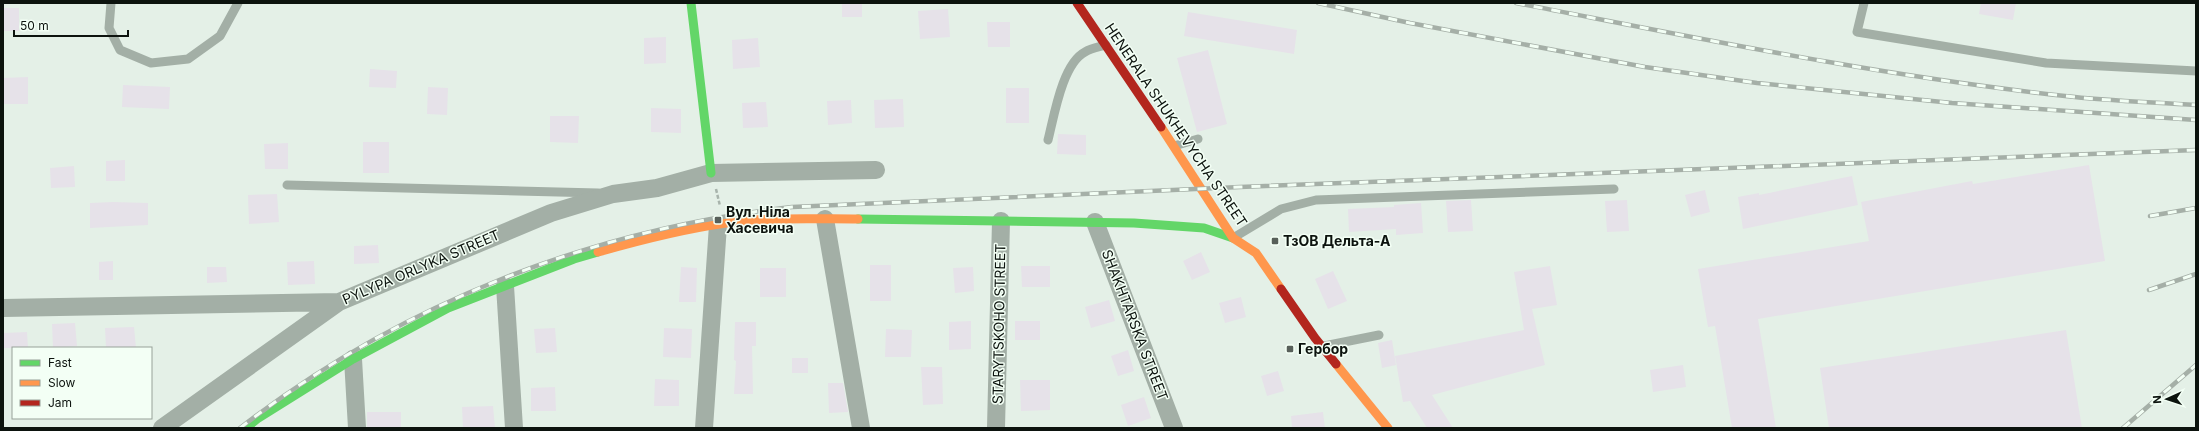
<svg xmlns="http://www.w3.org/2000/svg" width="2199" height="431" font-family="Inter,sans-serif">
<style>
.building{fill:#e6e2e9}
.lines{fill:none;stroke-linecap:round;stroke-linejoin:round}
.path{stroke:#a8b4ac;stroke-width:2.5;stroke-dasharray:4 2;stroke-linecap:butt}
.lane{stroke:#a3afa6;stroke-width:9}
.street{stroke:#a3afa6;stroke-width:18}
.fast{stroke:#63d668;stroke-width:9}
.slow{stroke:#ff974d;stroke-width:9}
.jam{stroke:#b3261e;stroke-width:9}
.rail-casing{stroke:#a5afa7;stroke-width:4.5}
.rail{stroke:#f3fff5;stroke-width:3;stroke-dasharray:9;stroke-linecap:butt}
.poi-dot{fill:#58605a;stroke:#f3fff5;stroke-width:1.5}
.labels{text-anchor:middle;stroke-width:3;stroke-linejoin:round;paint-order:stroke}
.street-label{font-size:14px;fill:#0c130e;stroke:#f3fff5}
.poi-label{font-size:14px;font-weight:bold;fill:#0c130e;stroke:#f3fff5;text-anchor:start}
</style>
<rect width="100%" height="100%" fill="#e4f0e7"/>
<!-- building -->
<path class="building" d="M842 3H862V17H842Z
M1981 3H2016L2013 20 1979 14Z
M3 8H19V31H3Z
M948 9 950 37 920 39 918 11Z
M1188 12 1297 30 1294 54 1184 36Z
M987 22H1010V47H988Z
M666 37V63L644 64V38Z
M758 38 760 67 733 69 732 40Z
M1208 50 1227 124 1197 132 1177 58Z
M370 69 397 71 396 88 369 87Z
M28 77V104H3V78Z
M123 85 170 87 169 109 122 107Z
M428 87 448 88 447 115 427 114Z
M1006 88H1029V123H1006Z
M903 99 904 127 875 128 874 100Z
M851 100 852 123 828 125 827 101Z
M766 102 768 127 743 128 742 103Z
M651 108 681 109V133L651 132Z
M550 116H579L578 143 550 142Z
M1058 134 1086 135V155L1057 154Z
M363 142H389V173H363Z
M288 143V169H265L264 144Z
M125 160V181H106V161Z
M2089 165 2105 261 1758 319 1776 428H1732L1715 326 1708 327 1698 269 1869 241 1861 202 1972 181 1973 184Z
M74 166 75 187 51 188 50 168Z
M1852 176 1858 205 1743 229 1738 197 1759 193V195Z
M1705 190 1710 212 1691 217 1685 195Z
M277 194 279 222 249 224 248 195Z
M1471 200 1473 231 1448 232 1446 201Z
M1627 200 1629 231 1607 232 1605 201Z
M113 202 148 203V225L90 228V203Z
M1421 203 1423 233 1396 235V229L1349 232 1348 209 1394 207V205Z
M378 245 379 263 354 264V246Z
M1201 252 1210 272 1192 280 1183 261Z
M113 261V280H99V262Z
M314 261 315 284 288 285 287 262Z
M870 265H891V301H870Z
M1021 266H1050V287H1022Z
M1550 266 1557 305 1532 309 1545 365 1432 395 1453 428H1427L1410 401 1403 402 1395 356 1524 330 1514 272Z
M207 267H226L227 282 207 283Z
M681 267 697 268 696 302H679Z
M973 267 974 291 955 293 953 268Z
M760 268H786V297H760Z
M1333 271 1347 301 1328 309 1315 279Z
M1241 297 1246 317 1225 323 1219 303Z
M1109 300 1115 321 1091 328 1085 307Z
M971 321V349L949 350V322Z
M1015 321H1040V340H1015Z
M735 322H756V346H752L753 394H734L736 361 734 360Z
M75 323 77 346 53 348 52 324Z
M134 327 136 348H106L105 328Z
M555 328 557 352 536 353 534 329Z
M664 328 692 329 691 358 663 357Z
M886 329 912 330 911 357H885Z
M2066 330 2082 428H1829L1820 368Z
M27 332 28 348H3V333Z
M1392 340 1396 365 1382 368 1378 343Z
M1128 350 1134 371 1118 376 1111 356Z
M792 358H808V373H792Z
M1683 365 1686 387 1653 392 1650 370Z
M921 367H942L943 404 923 405Z
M1278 371 1284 391 1267 396 1261 376Z
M655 379 679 380V406H654Z
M1020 380H1050V410L1021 411Z
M828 383H843L848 412 829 413Z
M555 387 556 411H531V388Z
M1144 397 1151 418 1128 426 1121 405Z
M493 406 495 428H463L462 407Z
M367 412H401V428H367Z
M1323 412 1325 428H1292L1291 416Z"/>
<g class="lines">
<!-- path -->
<path class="path" d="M716 189 720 206"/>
<!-- lane -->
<path class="lane" d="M111 3 109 28 120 50 151 63 188 59 220 36 238 3
M1864 3 1857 32 2046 63 2196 71
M1048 140C1054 117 1062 64 1085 52 1091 48 1099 47 1106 45
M1174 146 1198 139
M287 185 598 193
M1233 238 1281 209 1316 200 1614 189
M1324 346 1379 335"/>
<!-- street -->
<path class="street" d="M825 219 861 428
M1095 222 1174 428
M505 286 514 428
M3 308 339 302 551 213 613 194 657 188 711 173 876 170
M353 359 357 428
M162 428 339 302
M704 428 718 225
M996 428 1001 221"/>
<!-- fast -->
<path class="fast" d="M691 3 711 173
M858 219 1134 223 1204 228 1233 238
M246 428 257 419 353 359 448 308 574 259 598 252"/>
<!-- slow -->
<path class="slow" d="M1161 127 1233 238 1256 253 1281 289
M598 252C640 240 683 229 726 223 770 217 814 219 858 219
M1336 364 1388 428"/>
<!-- jam -->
<path class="jam" d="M1077 3 1161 127
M1281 289 1315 338 1336 364"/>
<!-- rail casing -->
<g class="rail-casing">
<path id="rail" d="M1318 3 1410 23 1645 67 1757 83 1952 103 2196 120
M1516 3C1698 38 1880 76 2065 96 2108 101 2152 102 2196 105
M2150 216 2196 208
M2149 290 2196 274
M240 428C400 304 592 229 792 207L1240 187 2196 150
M2123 428 2196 365"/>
</g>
<!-- rail -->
<use href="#rail" class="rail"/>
</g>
<!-- markers -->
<g class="poi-dot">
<rect x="714" y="216" width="8" height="8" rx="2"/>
<rect x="1271" y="237" width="8" height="8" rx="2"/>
<rect x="1286" y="345" width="8" height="8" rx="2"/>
</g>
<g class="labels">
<!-- street labels -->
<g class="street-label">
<text transform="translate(1176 125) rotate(56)" y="5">HENERALA SHUKHEVYCHA STREET</text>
<text transform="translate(421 267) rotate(-23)" y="5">PYLYPA ORLYKA STREET</text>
<text transform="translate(999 324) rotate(-89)" y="5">STARYTSKOHO STREET</text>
<text transform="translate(1135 325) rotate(69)" y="5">SHAKHTARSKA STREET</text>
</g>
<!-- poi labels -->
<g class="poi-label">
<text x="726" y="217">Вул. Ніла<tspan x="726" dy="16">Хасевича</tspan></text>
<text x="1283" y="246">ТзОВ Дельта-А</text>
<text x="1298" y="354">Гербор</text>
</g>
</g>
<!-- border -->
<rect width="2199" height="431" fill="none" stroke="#0c130e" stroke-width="8"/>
<!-- legend -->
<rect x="12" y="347" width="140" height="72" fill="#f3fff5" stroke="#97a199"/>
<rect x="20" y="360" width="20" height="6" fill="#63d668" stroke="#97a199"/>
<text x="48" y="367" font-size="12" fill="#0c130e">Fast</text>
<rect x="20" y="380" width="20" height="6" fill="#ff974d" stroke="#97a199"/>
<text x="48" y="387" font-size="12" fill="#0c130e">Slow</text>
<rect x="20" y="400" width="20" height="6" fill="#b3261e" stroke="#97a199"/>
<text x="48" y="407" font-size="12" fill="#0c130e">Jam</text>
<!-- north arrow -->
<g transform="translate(2167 399) rotate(267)" stroke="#f3fff5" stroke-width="3" paint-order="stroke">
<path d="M0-3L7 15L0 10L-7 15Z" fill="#0c130e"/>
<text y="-6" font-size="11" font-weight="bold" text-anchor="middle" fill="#0c130e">N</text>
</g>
<!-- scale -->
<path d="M14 30v6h114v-6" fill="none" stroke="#0c130e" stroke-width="2"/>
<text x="20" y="30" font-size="12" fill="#0c130e" stroke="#f3fff5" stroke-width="3" paint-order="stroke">50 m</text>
</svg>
